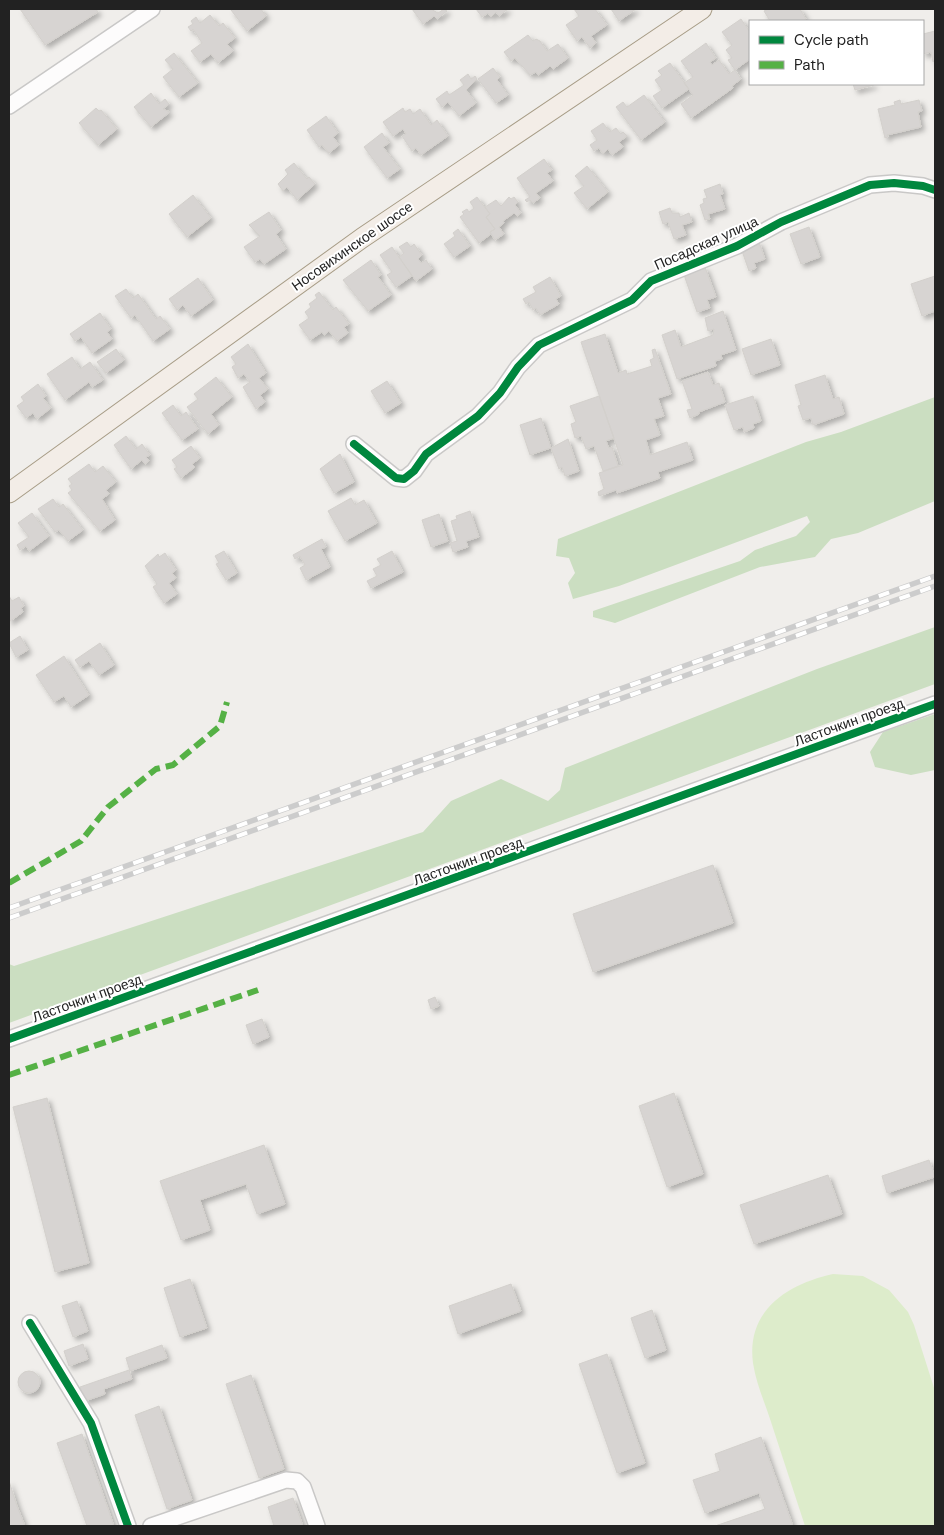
<svg xmlns="http://www.w3.org/2000/svg" width="944" height="1535" font-family="'DM Sans',sans-serif">
<style>
.grass{fill:#ddeccb}
.forest{fill:#cbdec1}
.building{fill:#d7d4d2;stroke:#d3d0cc;filter:url(#shadow)}
.lines{fill:none;stroke-linecap:round;stroke-linejoin:round}
.minor-casing{stroke:#c9c8c7;stroke-width:18}
.major-casing{stroke:#a79c86;stroke-width:21}
.minor{stroke:#fdfcfc;stroke-width:15}
.major{stroke:#f3ede7;stroke-width:19}
.rail-casing{stroke:#ccc;stroke-width:5.5}
.rail{stroke:#fff;stroke-width:4;stroke-dasharray:11;stroke-linecap:butt}
.quiet{stroke:#55b145;stroke-width:6;stroke-dasharray:12 6;stroke-linecap:butt}
.cycleway-casing{stroke:#fff;stroke-width:11}
.cycleway{stroke:#00873e;stroke-width:8}
.labels{text-anchor:middle;stroke-width:4;stroke-linejoin:round;paint-order:stroke}
.street-label{font-size:14px;fill:#222;stroke:#fff}
</style>
<defs>
<filter id="shadow"><feDropShadow dx="3.5" dy="3.5" stdDeviation="2.5" flood-color="#0004"/></filter>
</defs>
<rect width="100%" height="100%" fill="#f0eeeb"/>
<!-- grass -->
<path class="grass" d="M833 1274 863 1276 889 1290 908 1312 914 1325 935 1391V1526H805C794 1492 783 1459 772 1425 766 1405 756 1384 753 1363 746 1310 788 1284 833 1274Z"/>
<!-- forest -->
<path class="forest" d="M935 397V501L858 533 831 539 815 557 760 567 615 623 593 617V611L740 561 755 550 796 536 810 522 807 516 619 586 573 599 568 583 575 573 569 558 556 556 558 539 806 442 841 432Z
M935 627V684L9 1023V964L14 966 423 832 451 801 501 779 548 801 560 790 565 768 817 669Z
M935 714V770L911 775 875 767 870 752 883 732Z"/>
<!-- building -->
<path class="building" d="M20 9H96L98 12 45 45Z
M233 9H261L266 16 247 31 231 10Z
M412 9H431L438 13 444 9 447 11 437 19 434 16 423 24Z
M476 9H508L499 16 496 12 491 17 488 13 482 17Z
M574 9H595L607 25 591 36 596 43 590 48 582 37 577 41 566 25 579 16Z
M611 9H636L619 21Z
M768 9H800L806 19 803 21H770L764 11Z
M210 15 219 26 223 23 235 38 227 44 233 51 218 63 211 54 200 62 191 51 202 43 193 29 191 31 188 27 193 24 191 21 196 17 200 23Z
M741 19 750 32V59L735 70 728 60 732 58 726 50 732 45 722 32Z
M935 31V61L933 62 931 52 923 54V34Z
M528 35 533 41 536 39 540 41 547 51 558 44 568 58 553 69 550 66 538 75 536 72 530 75 515 58 511 61 504 52Z
M706 43 716 58 710 62 712 65 719 60 729 74 735 70 741 79 732 86 733 88 691 118 681 104 693 95 684 83 693 77 681 61Z
M174 53 198 83 179 97 163 77 173 69 165 60Z
M670 63 689 89 662 108 653 96 662 90 655 80 662 75 658 71Z
M493 68 500 77 497 80 508 95 496 103 478 79Z
M468 74 471 79 475 76 477 79 466 90 476 103 459 116 448 102 442 107 436 99 447 91 449 95 464 85 460 80Z
M853 84H874V85L855 90Z
M151 93 159 104 165 99 169 104 163 109 170 112 151 127 134 107Z
M644 95 665 122 641 140 616 107 623 102 627 107Z
M900 100 901 104 919 100 922 111 918 112 921 127 887 135 888 137 885 138 878 109 895 105 894 102Z
M96 108 99 111 101 110 117 129 98 145 79 123Z
M403 108 405 112 410 109 413 114 420 109 431 125 437 120 448 136 421 155 416 148 412 151 402 136 406 134 403 129 393 136 383 122Z
M326 116 338 133 333 137 339 145 329 153 322 145 319 147 307 130Z
M603 123 610 132 616 128 621 134 623 132 627 136 619 142 623 147 612 155 608 149 603 154 599 148 594 151 590 145 597 140 591 131Z
M382 133 389 143 383 147 400 169 387 178 364 147Z
M544 159 552 170 547 173 553 181 536 193 540 198 533 203 530 200 527 202 525 200 530 197 517 178Z
M294 163 307 179 309 177 315 184 297 200 287 187 283 191 278 184 288 174 285 170Z
M587 166 608 192 587 209 574 193 584 186 575 176Z
M720 184 723 194 720 195 725 209 708 214 710 219 705 220 700 205 704 203 703 199 707 198 704 190Z
M193 195 211 218 187 237 169 214Z
M477 197 490 214 486 217 495 229 490 232 491 234 479 243 460 217 464 214 462 212 467 209 469 212 474 208 470 202Z
M509 197 511 199 514 197 518 202 515 205 521 213 517 216 514 213 503 221 504 223 499 227 504 234 495 240 490 232 495 229 486 217 490 214 485 207 496 200 501 206Z
M670 208 672 213H679L680 217 689 213 692 222 682 225 686 235 674 239 668 222 663 224 659 212Z
M269 212 281 230 276 234 286 249 264 264 260 259 255 262 244 247 260 236 249 225Z
M809 227 820 257 801 264 790 234Z
M458 229 470 246 454 257 444 244 455 236 453 233Z
M407 242 411 247 414 244 422 255 418 259 421 263 426 260 432 269 416 281 399 257 404 253 399 247Z
M759 242 765 259 754 263 756 268 749 271 741 248Z
M392 247 412 276 396 287 387 275 392 272 380 255Z
M371 260 381 275 378 277 391 295 368 311 343 280Z
M705 267 716 297 707 300 710 308 697 312 684 275Z
M935 276V311L922 316 911 284Z
M550 277 561 296 556 299 559 304 540 315 536 308 533 310 529 302 526 304 523 299 536 292 533 287Z
M198 278 213 300 191 316 183 305 177 310 169 299Z
M126 289 133 298 138 294 156 319 160 316 170 329 153 341 135 315 131 318 115 296Z
M319 292 333 310 336 307 349 324 344 327 348 333 337 341 329 331 324 335 322 332 310 340 299 325 309 318 305 312 311 307 309 304 317 298 315 295Z
M723 311 736 350 721 355 722 359 715 361 716 366 677 379 662 335 675 330 681 347 713 335 714 329 708 331 705 318Z
M100 313 111 329 107 332 112 339 92 353 81 337 75 341 70 334Z
M605 334 618 373 626 370 627 374 652 366 650 360 654 358 652 350 655 349 671 394 658 398 664 416 654 419 660 435 646 440 650 455 687 442 693 460 658 472 660 478 617 493 616 490 599 496 598 492 604 489 599 473 623 465 581 342Z
M771 339 780 365 751 375 742 349Z
M248 344 266 373 259 378 268 389 260 395 265 402 256 409 243 387 250 382 244 374 238 378 232 367 236 364 231 357Z
M116 349 124 360 106 373 97 362Z
M72 357 80 369 90 362 103 380 92 387 89 382 65 400 47 374Z
M708 372 713 385 719 383 725 402 699 412V414L690 418 687 410 692 409 682 381Z
M825 375 833 399 839 397 844 414 813 425 811 418 803 420 798 406 801 405 795 385Z
M216 377 232 397 211 414 219 425 208 434 187 407 198 399 194 394Z
M387 381 401 403 385 413 371 391Z
M38 384 46 396 43 398 51 408 37 419 33 413 26 418 17 406 24 401 21 397Z
M599 396 614 438 606 441 609 448 612 447 618 466 603 471 594 446 586 449 581 436 575 438 571 424 576 422 570 406Z
M753 396 761 421 753 424 754 428 744 432 743 427 734 430 725 405Z
M173 405 181 416 186 412 198 429 182 440 162 413Z
M541 418 551 448 530 455 520 425Z
M126 436 136 449 142 444 150 455 146 457 149 461 145 464 142 460 131 469 114 445Z
M568 439 579 471 565 476 562 467 559 469 551 448Z
M191 446 200 458 192 464 195 467 181 478 174 469 177 467 172 460Z
M340 454 354 482 334 493 320 469Z
M89 464 95 472 103 466 116 482 106 490 109 494 102 499 115 520 100 531 68 493 72 490 69 486 72 484 68 479Z
M351 498 355 505 364 500 377 523 345 541 328 511Z
M53 499 59 507 63 504 83 530 68 541 59 530 55 532 38 509Z
M470 511 479 537 466 541 468 547 453 552 450 543 457 541 451 521 457 519 456 516Z
M32 513 49 536 29 551 26 546 20 550 17 545 29 537 18 523Z
M439 514 448 541 431 547 422 520Z
M322 539 326 547 321 549 330 567 306 580 300 568 305 565 300 556 295 559 293 555Z
M224 551 237 573 226 580 216 564 219 563 215 556Z
M392 551 403 572 371 588 367 581 377 576 373 569 381 565 377 559Z
M165 553 176 570 172 573 176 578 169 583 177 594 164 603 153 587 157 584 145 566 158 554 159 557Z
M9 596 12 601 19 597 24 606 21 608 23 612 9 622Z
M20 636 28 650 16 657 9 643Z
M100 643 114 665 99 675 89 661 80 667 75 660Z
M64 656 89 695 71 707 64 696 54 702 36 675Z
M713 865 733 923 593 972 573 914Z
M435 997 439 1006 431 1009 428 1000Z
M262 1019 269 1037 253 1044 246 1025Z
M674 1093 703 1174 667 1187 639 1106Z
M47 1098 89 1263 55 1272 13 1107Z
M264 1145 285 1204 257 1214 246 1184 200 1200 210 1230 181 1240 160 1181Z
M929 1160 935 1177 887 1193 882 1176Z
M828 1175 842 1214 754 1244 740 1205Z
M190 1279 207 1328 180 1337 164 1288Z
M511 1284 521 1311 458 1334 449 1306Z
M77 1301 88 1331 73 1337 62 1306Z
M652 1310 666 1350 645 1358 631 1318Z
M83 1344 88 1359 69 1366 64 1351Z
M162 1345 167 1358 130 1371 126 1358Z
M607 1354 645 1463 617 1473 579 1364Z
M129 1370 132 1379 104 1389 105 1394 85 1401 80 1387Z
M18 1382a11 11 0 1 1 22 0a11 11 0 1 1-22 0Z
M251 1375 284 1469 259 1478 226 1384Z
M159 1406 192 1500 167 1509 135 1415Z
M82 1434 114 1526H87L82 1512 57 1443Z
M761 1437 793 1526H715L765 1509 759 1493 705 1513 693 1480 720 1471 715 1454Z
M9 1481 17 1506 25 1526H9Z
M293 1498 303 1526H274L268 1507Z"/>
<g class="lines">
<!-- minor casing -->
<g class="minor-casing">
<path id="minor" d="M9 106 152 9
M354 444 396 478 404 479 414 471 426 454 478 416 500 393 518 367 539 345 632 300 651 281 737 246 781 222 870 185 894 183 923 186 935 190
M9 1039 935 704
M30 1323 91 1423 128 1526
M151 1526 286 1480 297 1481 303 1487 317 1526"/>
</g>
<!-- major casing -->
<g class="major-casing">
<path id="major" d="M9 493 362 238 702 9"/>
</g>
<!-- minor -->
<use href="#minor" class="minor"/>
<!-- major -->
<use href="#major" class="major"/>
<!-- rail casing -->
<g class="rail-casing">
<path id="rail" d="M9 908 935 576
M9 918 935 586"/>
</g>
<!-- rail -->
<use href="#rail" class="rail"/>
<!-- quiet -->
<path class="quiet" d="M9 883 81 841 108 807 156 769 173 765 220 726 227 702
M9 1075 258 990"/>
<!-- cycleway casing -->
<g class="cycleway-casing">
<path id="cycleway" d="M354 444 396 478 404 479 414 471 426 454 478 416 500 393 518 367 539 345 632 300 651 281 737 246 781 222 870 185 894 183 923 186 935 190
M9 1039 935 704
M30 1323 91 1423 128 1526"/>
</g>
<!-- cycleway -->
<use href="#cycleway" class="cycleway"/>
</g>
<g class="labels">
<!-- street labels -->
<g class="street-label">
<text transform="translate(706 243) rotate(-24)" y="5">Посадская улица</text>
<text transform="translate(352 246) rotate(-35)" y="5">Носовихинское шоссе</text>
<text transform="translate(849 722) rotate(-20)" y="5">Ласточкин проезд</text>
<text transform="translate(468 861) rotate(-20)" y="5">Ласточкин проезд</text>
<text transform="translate(87 998) rotate(-20)" y="5">Ласточкин проезд</text>
</g>
</g>
<!-- border -->
<rect width="944" height="1535" fill="none" stroke="#222222" stroke-width="20"/>
<!-- legend -->
<rect x="749" y="20" width="175" height="65" fill="#ffffff" stroke="#a7a7a7"/>
<rect x="759" y="36" width="25" height="8" fill="#00873e" stroke="#a7a7a7"/>
<text x="794" y="45" font-size="15" fill="#222222">Cycle path</text>
<rect x="759" y="61" width="25" height="8" fill="#55b145" stroke="#a7a7a7"/>
<text x="794" y="70" font-size="15" fill="#222222">Path</text>
</svg>
